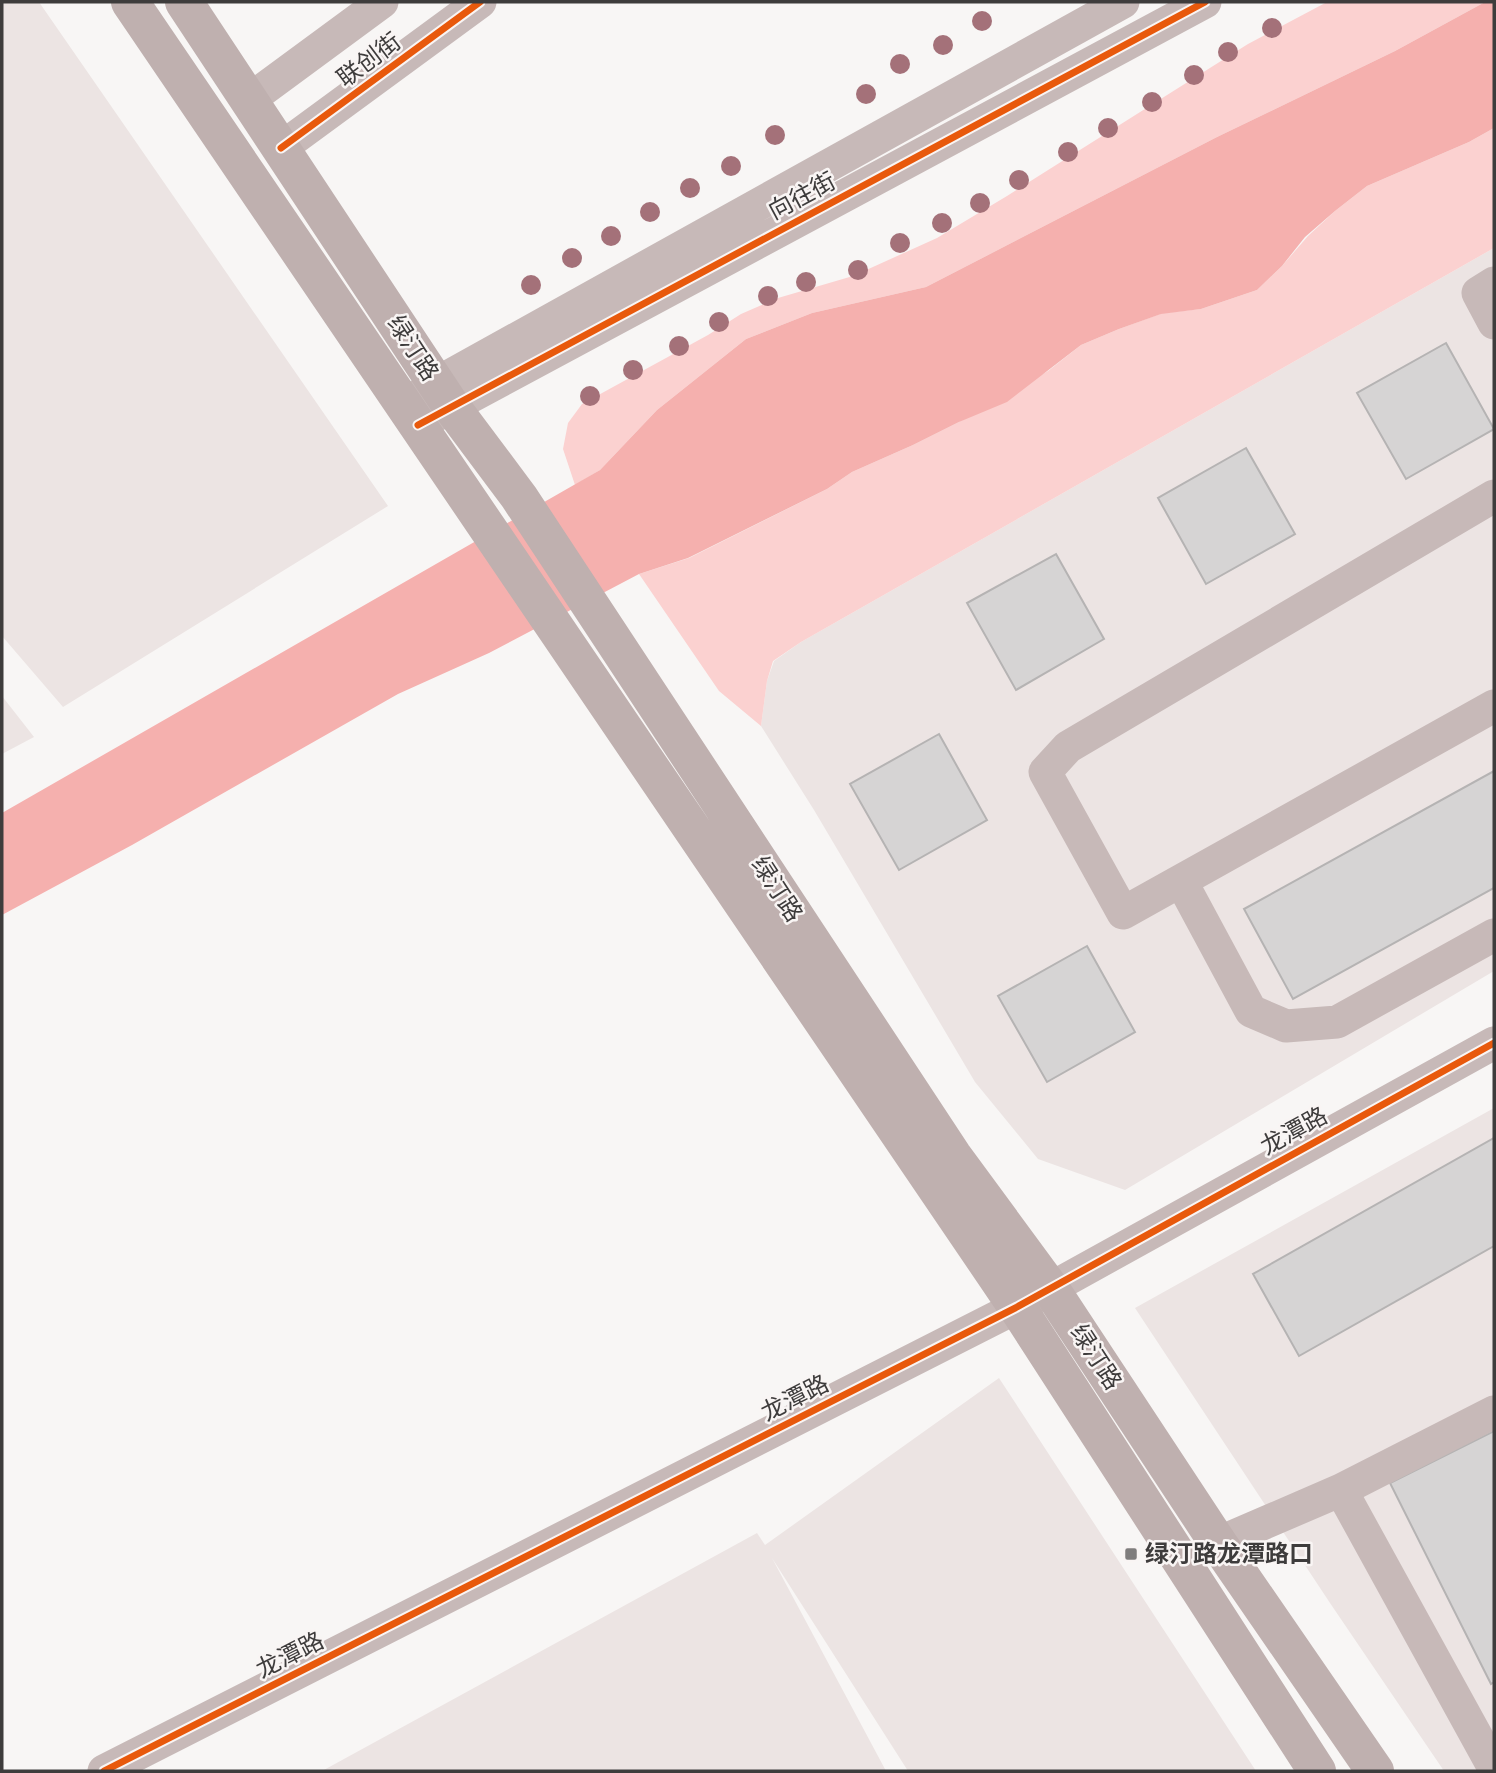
<svg xmlns="http://www.w3.org/2000/svg" width="1496" height="1773" font-family="'Fira Sans','Noto Sans SC',sans-serif">
<style>
.built{fill:#ece4e3}
.green{fill:#fbd1d0}
.water{fill:#f5b0ae}
.building{fill:#d6d4d4;stroke:#b5b3b3;stroke-width:2}
.lines{fill:none;stroke-linecap:round;stroke-linejoin:round}
.minor{stroke:#c7b9b8;stroke-width:33}
.major{stroke:#bfb0af;stroke-width:38}
.cycleway-casing{stroke:#f9f5f4;stroke-width:11}
.cycleway{stroke:#e8590c;stroke-width:7}
.tree{fill:#a47179}
.poi-dot{fill:#7f7d7d;stroke:#f9f5f4;stroke-width:2.5}
.labels{text-anchor:middle;stroke-width:5;stroke-linejoin:round;paint-order:stroke}
.street-label{font-size:24px;fill:#3e3c3c;stroke:#f9f5f4}
.poi-label{font-size:24px;font-weight:bold;fill:#3e3c3c;stroke:#f9f5f4;text-anchor:start}
</style>
<rect width="100%" height="100%" fill="#f8f6f5"/>
<!-- built -->
<path class="built" d="M2 2H39L388 506 63 707 2 636Z
M1494 248V971L1125 1190 1038 1159 975 1082 814 810 761 726 767 681 774 661 801 642Z
M2 696 34 737 2 754Z
M1494 1108V1771H1444L1330 1603 1135 1308Z
M999 1378 1256 1771H908L772 1558 886 1771H322L757 1533 765 1545Z"/>
<!-- green -->
<path class="green" d="M1327 2H1485L1395 51 1217 137 926 287 812 313 746 339 657 410 600 470 575 485 563 449 568 423 582 404 708 335 741 314 778 298 853 276 937 238 1007 196 1248 44Z
M1494 128V248L801 642 773 661 767 681 761 726 719 691 639 574 689 558 827 489 852 472 913 445 959 422 1048 371 1081 345 1119 329 1163 313 1201 309 1257 290 1282 266 1308 236 1335 211 1367 186 1469 142Z"/>
<!-- water -->
<path class="water" d="M1485 2H1494V128L1469 142 1367 186 1335 211 1305 237 1282 266 1257 290 1201 309 1161 314 1119 329 1081 345 1007 402 959 422 913 445 852 472 827 489 688 558 639 574 489 653 398 694 132 845 2 915V813L600 470 657 410 746 339 812 313 926 287 1217 137 1395 51Z"/>
<!-- building -->
<path class="building" d="M1446 343 1494 429 1406 479 1357 393Z
M1246 448 1295 534 1206 584 1158 498Z
M1056 554 1104 639 1016 690 967 603Z
M939 734 987 820 899 870 850 784Z
M1494 771V888L1293 999 1244 909Z
M1087 946 1135 1032 1047 1082 998 996Z
M1494 1138V1246L1299 1356 1253 1274Z
M1494 1431V1682L1491 1684 1390 1483Z"/>
<g class="lines">
<!-- minor -->
<path class="minor" d="M249 100 382 2
M281 148 480 2
M1494 283 1478 293 1494 323
M414 399 437 383 1123 2
M429 419 1205 2
M1494 496 1068 747 1045 772 1123 913 1494 706
M1181 881 1251 1011 1286 1026 1337 1022 1494 935
M1341 1490 1494 1412
M1218 1543 1341 1490 1494 1768
M104 1771 1017 1307 1494 1043"/>
<!-- major -->
<path class="major" d="M130 2 1017 1307 1317 1771
M184 2 451 406 519 497 953 1156 1050 1288 1218 1543 1375 1771"/>
<!-- cycleway casing -->
<g class="cycleway-casing">
<path id="cycleway" d="M281 148 480 2
M418 425 1205 2
M104 1771 1017 1307 1494 1043"/>
</g>
<!-- cycleway -->
<use href="#cycleway" class="cycleway"/>
</g>
<!-- trees -->
<g class="tree">
<circle cx="982" cy="21" r="10"/>
<circle cx="1272" cy="28" r="10"/>
<circle cx="943" cy="45" r="10"/>
<circle cx="1228" cy="52" r="10"/>
<circle cx="900" cy="64" r="10"/>
<circle cx="1194" cy="75" r="10"/>
<circle cx="866" cy="94" r="10"/>
<circle cx="1152" cy="102" r="10"/>
<circle cx="1108" cy="128" r="10"/>
<circle cx="775" cy="135" r="10"/>
<circle cx="1068" cy="152" r="10"/>
<circle cx="731" cy="166" r="10"/>
<circle cx="1019" cy="180" r="10"/>
<circle cx="690" cy="188" r="10"/>
<circle cx="980" cy="203" r="10"/>
<circle cx="650" cy="212" r="10"/>
<circle cx="942" cy="223" r="10"/>
<circle cx="611" cy="236" r="10"/>
<circle cx="900" cy="243" r="10"/>
<circle cx="572" cy="258" r="10"/>
<circle cx="858" cy="270" r="10"/>
<circle cx="806" cy="282" r="10"/>
<circle cx="531" cy="285" r="10"/>
<circle cx="768" cy="296" r="10"/>
<circle cx="719" cy="322" r="10"/>
<circle cx="679" cy="346" r="10"/>
<circle cx="633" cy="370" r="10"/>
<circle cx="590" cy="396" r="10"/>
</g>
<!-- markers -->
<rect class="poi-dot" x="1124" y="1547" width="14" height="14" rx="3.5"/>
<g class="labels">
<!-- street labels -->
<g class="street-label">
<text transform="translate(369 60) rotate(-37)" y="8">联创街</text>
<text transform="translate(802 196) rotate(-28)" y="8">向往街</text>
<text transform="translate(413 348) rotate(57)" y="8">绿汀路</text>
<text transform="translate(777 889) rotate(57)" y="8">绿汀路</text>
<text transform="translate(1294 1131) rotate(-29)" y="8">龙潭路</text>
<text transform="translate(1096 1357) rotate(57)" y="8">绿汀路</text>
<text transform="translate(795 1398) rotate(-27)" y="8">龙潭路</text>
<text transform="translate(290 1655) rotate(-27)" y="8">龙潭路</text>
</g>
<!-- poi labels -->
<g class="poi-label">
<text x="1145" y="1562">绿汀路龙潭路口</text>
</g>
</g>
<!-- border -->
<rect width="1496" height="1773" fill="none" stroke="#3e3c3c" stroke-width="7"/>
</svg>
